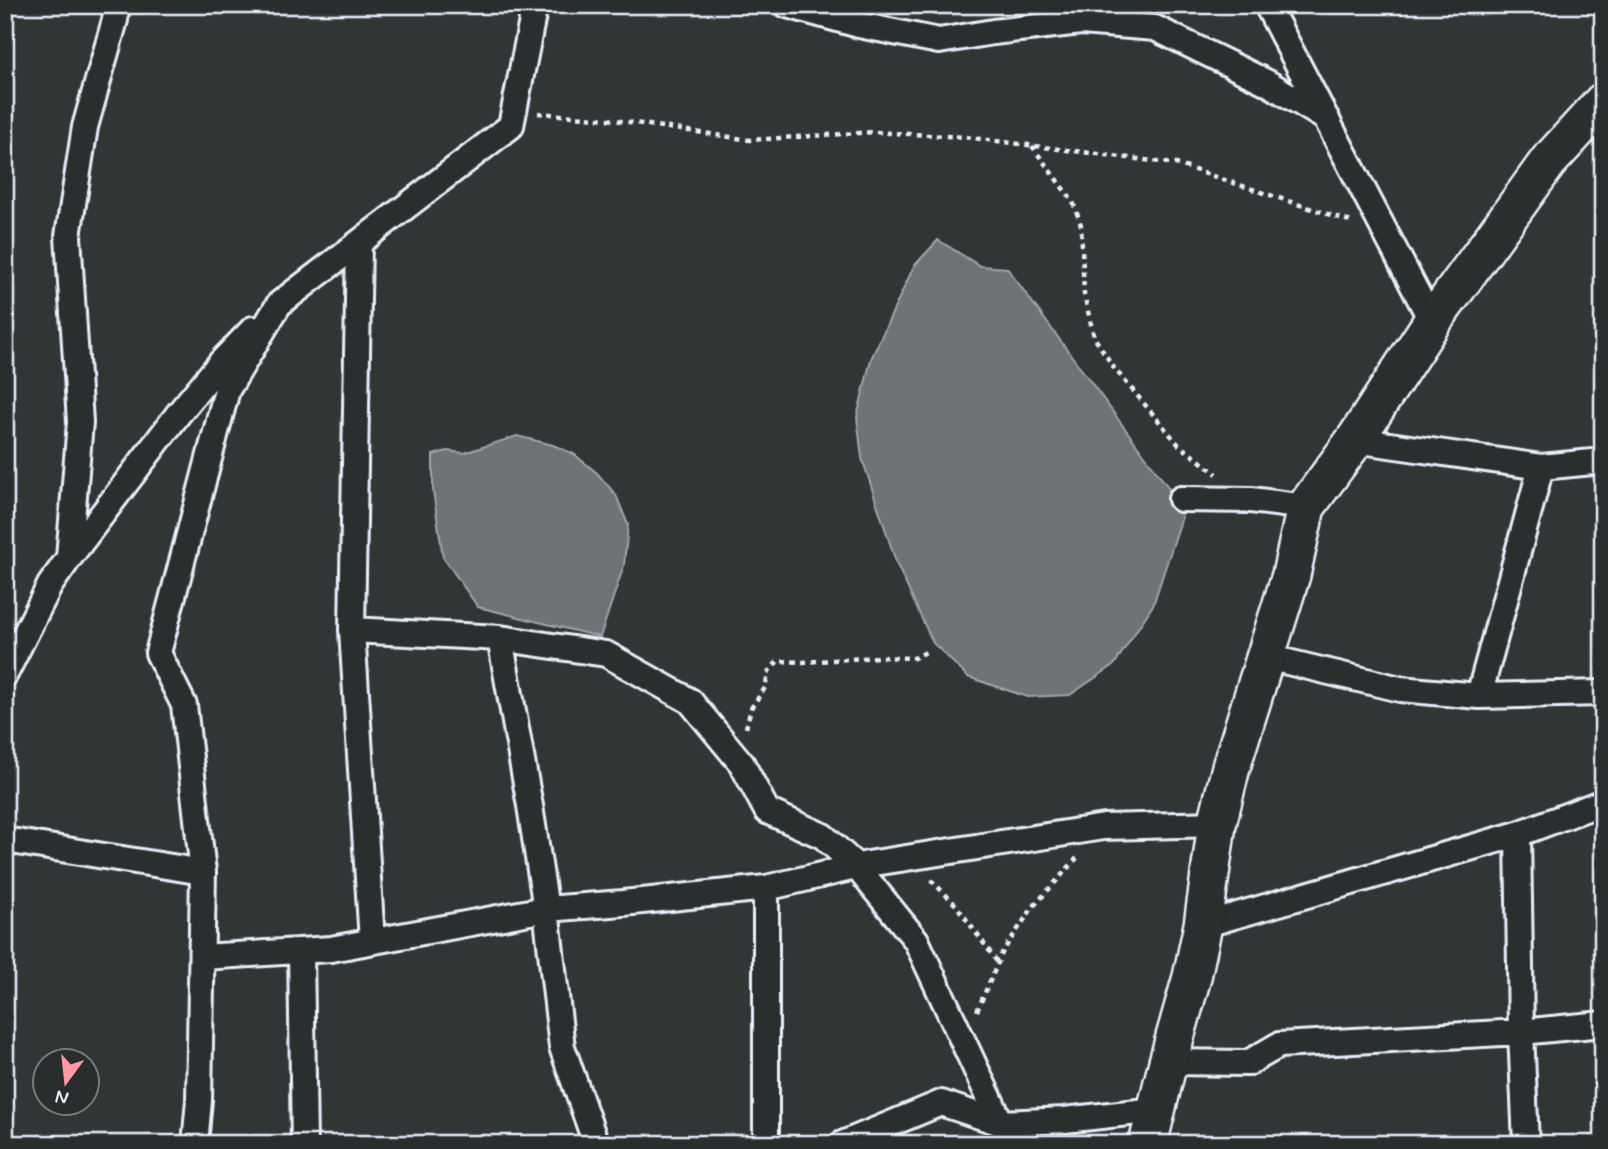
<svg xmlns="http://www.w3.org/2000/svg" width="1608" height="1149" font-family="Mynerve,sans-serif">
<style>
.water{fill:#6e7376;stroke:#9fa5aa;stroke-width:2}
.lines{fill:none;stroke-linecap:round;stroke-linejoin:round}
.street-casing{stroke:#e8f1f8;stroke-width:30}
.secondary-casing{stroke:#e8f1f8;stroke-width:42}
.path{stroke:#e8f1f8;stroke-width:4.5;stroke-dasharray:5 5;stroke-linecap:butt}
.street{stroke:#2a2d2e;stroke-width:24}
.secondary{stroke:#2a2d2e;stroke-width:37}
</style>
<rect width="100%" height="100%" fill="#323536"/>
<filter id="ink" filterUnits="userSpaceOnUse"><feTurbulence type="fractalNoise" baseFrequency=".0143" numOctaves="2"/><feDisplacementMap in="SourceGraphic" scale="14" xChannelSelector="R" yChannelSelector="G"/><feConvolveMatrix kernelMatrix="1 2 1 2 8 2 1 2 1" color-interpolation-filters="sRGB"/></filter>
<g filter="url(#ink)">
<!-- water -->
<path class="water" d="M938 240 980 266 1007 268 1168 487 1182 517 1153 605 1114 665 1070 695 1028 697 968 677 933 643 897 565 862 458 857 417 871 359 914 266Z
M517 436 553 445 574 454 597 473 616 495 628 525 624 565 600 637 478 607 443 557 433 491V455L447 451 464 453Z"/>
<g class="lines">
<!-- street casing -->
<g class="street-casing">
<path id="street" d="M787 5 859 25 939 41 993 32 1081 22 1155 28 1268 83 1327 119
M1267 5 1432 322
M359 243 352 630 372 941
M1355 440 1541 467
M1181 499 1251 500 1306 507
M69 558 80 422 68 236 85 127 115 20 117 5
M352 630 500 638 606 654 690 701 742 764 767 811 823 836 856 866 916 940 1001 1123 1064 1120 1156 1110
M500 638 530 806 546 909 562 1047 596 1144
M1267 657 1400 689 1479 696 1541 467 1603 461
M5 674 50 585 69 558 179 413 222 361 253 329
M1479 696 1603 693
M1518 834 1521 1032 1526 1144
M5 840 203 872
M1203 925 1518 834 1603 802
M301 951 304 1144
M202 957 331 949 546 909 623 903 766 888 868 864 1104 827 1217 824
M1168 1062 1248 1063 1279 1045 1521 1032 1603 1024
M195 1144 199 1100 203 872 184 705 158 653 227 390 279 304 511 126 535 5
M766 1144V888
M842 1144 941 1103 1001 1123"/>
</g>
<!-- secondary casing -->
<g class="secondary-casing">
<path id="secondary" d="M1148 1144 1168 1062 1192 977 1203 925 1217 824 1231 767 1291 575 1306 507 1355 440 1432 322 1548 162 1603 102"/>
</g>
<!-- path -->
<path class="path" d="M538 113 608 119 750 140 874 132 965 137 1176 164 1352 222
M1032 146 1073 202 1081 225 1084 294 1094 337 1114 368 1179 445 1217 474
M746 728 751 708 765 688 769 671 778 661 803 662 878 657 914 658 928 651
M931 880 956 905 998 963
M977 1011 1003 951 1033 907 1077 858"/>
<!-- street -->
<use href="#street" class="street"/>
<!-- secondary -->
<use href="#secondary" class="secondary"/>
</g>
</g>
<!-- margin -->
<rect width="1608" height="1149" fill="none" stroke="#2a2d2e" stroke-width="28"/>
<rect x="14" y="14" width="1580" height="1121" fill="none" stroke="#e8f1f8" stroke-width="2.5" filter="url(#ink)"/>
<!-- north arrow -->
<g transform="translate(66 1082) rotate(195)"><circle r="33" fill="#2a2d2e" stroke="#767b7f" stroke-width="2"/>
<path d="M0-5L12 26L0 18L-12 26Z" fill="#ff9aa2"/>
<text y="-10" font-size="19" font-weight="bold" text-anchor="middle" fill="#e8f1f8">N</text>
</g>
</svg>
